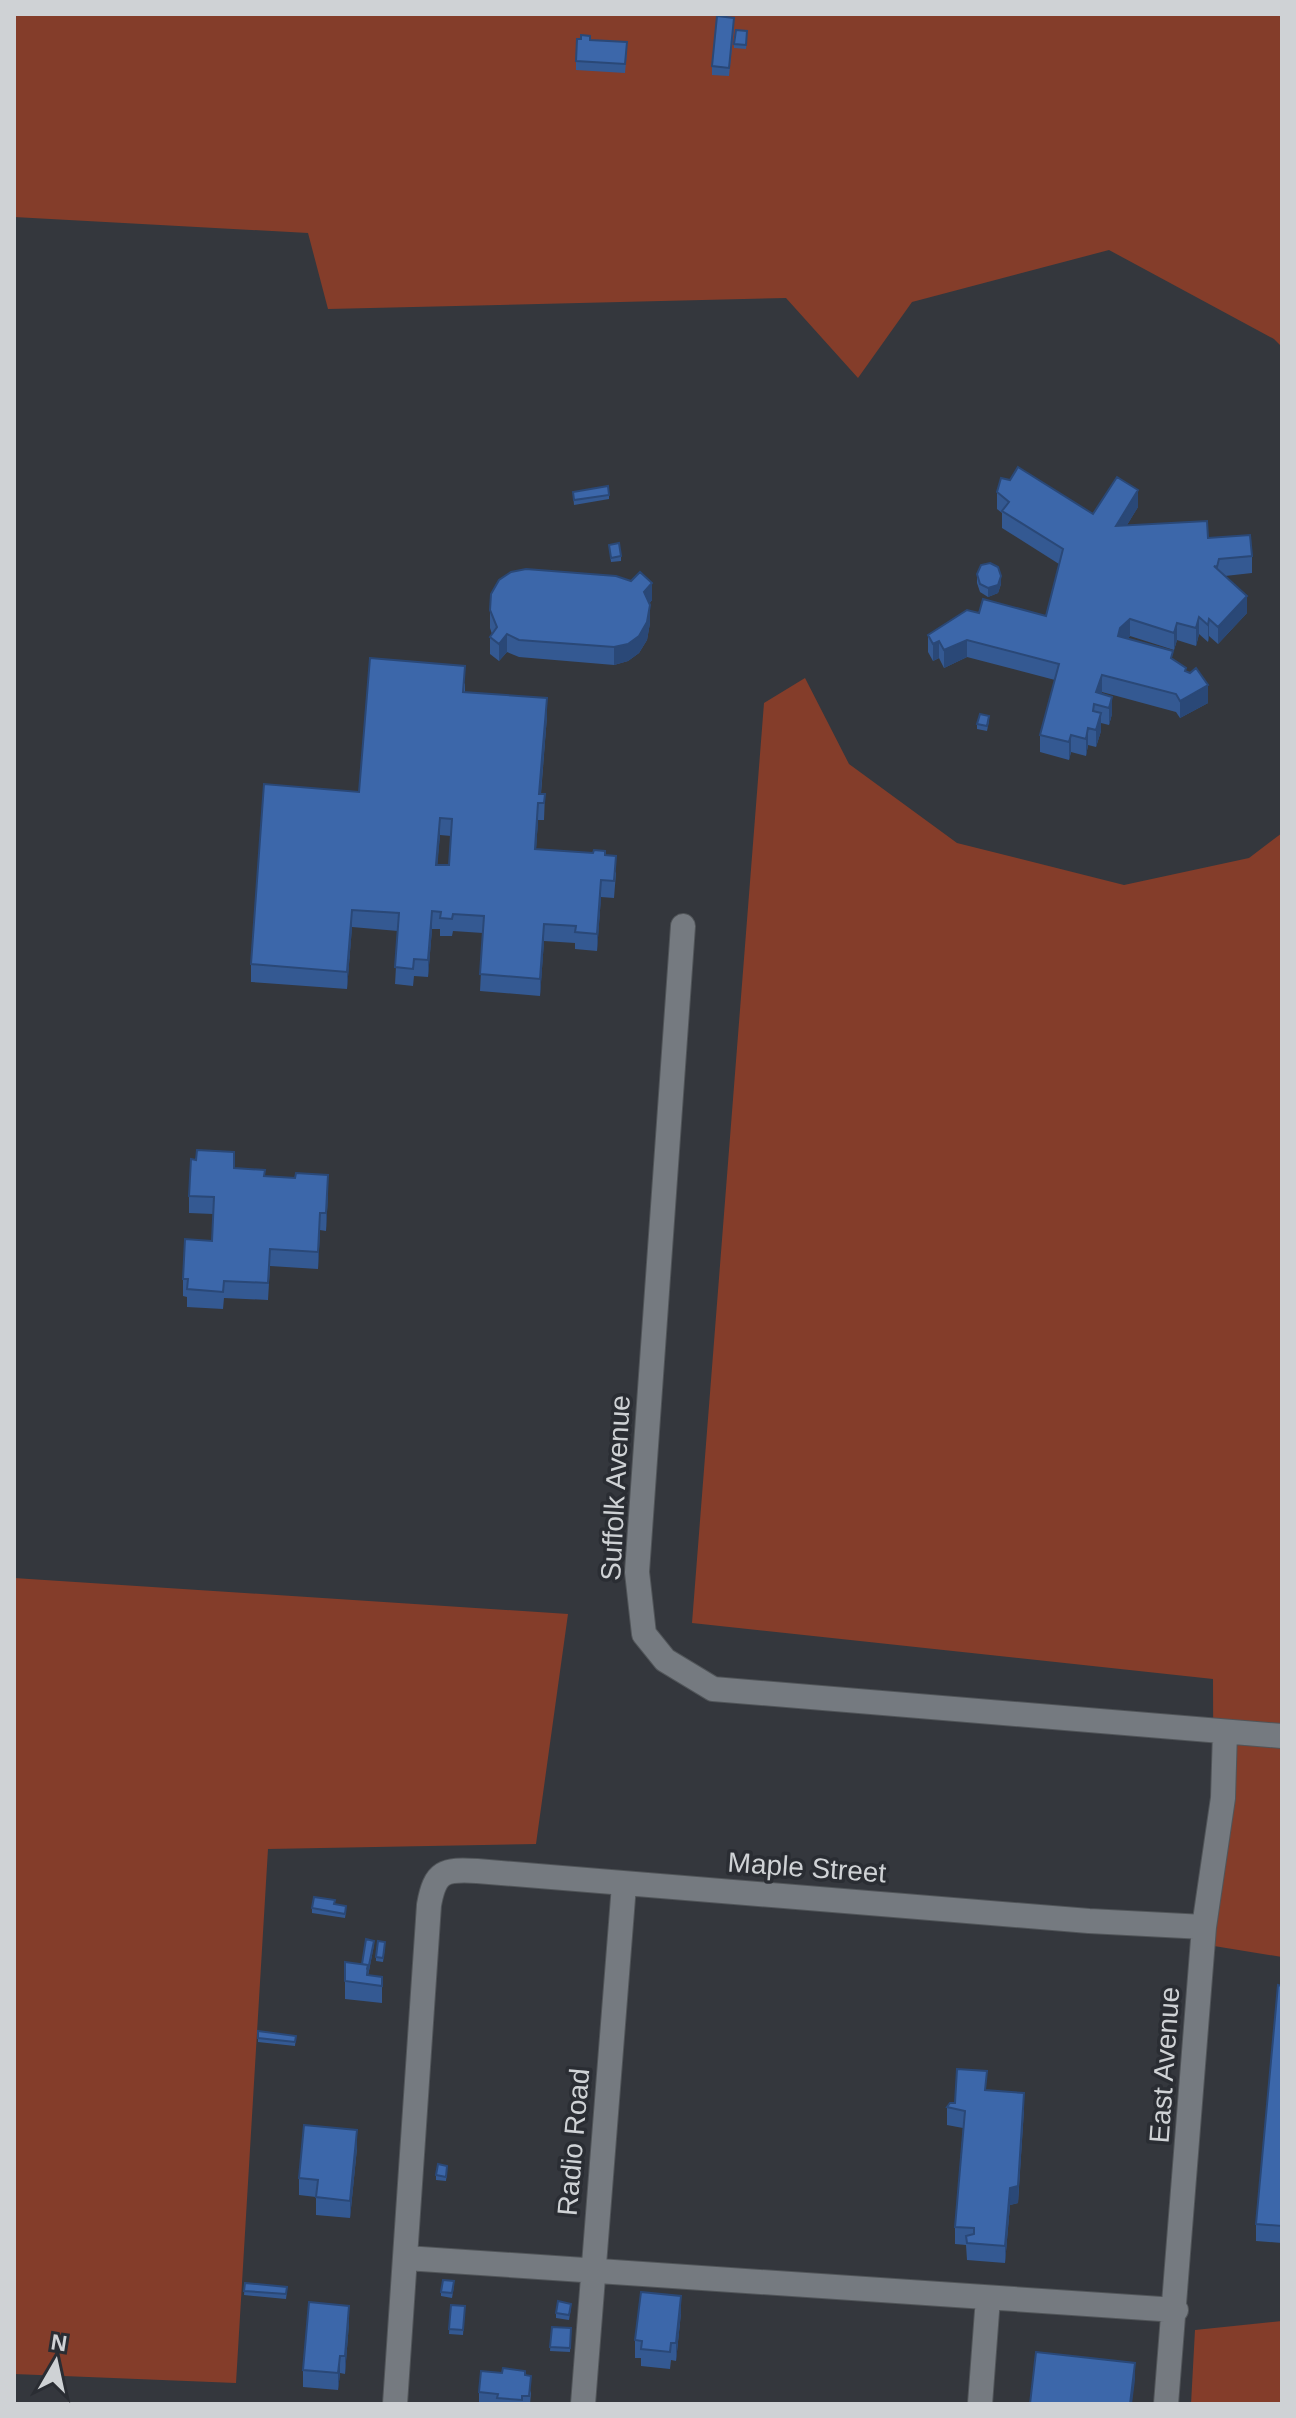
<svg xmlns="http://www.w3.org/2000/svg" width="1296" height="2418" font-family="Helvetica,sans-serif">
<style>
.green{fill:#843d2a}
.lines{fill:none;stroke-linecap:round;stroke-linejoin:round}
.minor-casing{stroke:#515559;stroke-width:26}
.minor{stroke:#757a80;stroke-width:24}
.wall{fill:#345992;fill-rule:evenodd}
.shaded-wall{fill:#2a4877}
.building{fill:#3c67aa;stroke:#2a4877;stroke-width:2;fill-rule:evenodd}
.labels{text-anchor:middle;stroke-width:7;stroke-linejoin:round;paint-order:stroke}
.street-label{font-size:28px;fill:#cfd2d5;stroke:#2a2d33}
</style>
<rect width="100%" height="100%" fill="#34373d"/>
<!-- green -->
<path class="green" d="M14 14H1282V347L1274 339 1109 250 912 302 858 378 786 298 328 309 308 233 14 217Z
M805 678 849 764 957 843 1124 885 1249 858 1282 833V1957L1214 1946 1213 1679 692 1623 764 703Z
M14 1578 568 1614 536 1844 268 1849 236 2383 14 2374Z
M1282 2321V2404H1191L1195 2330Z"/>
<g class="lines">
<!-- minor casing -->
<g class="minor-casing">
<path id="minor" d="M683 926 637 1572 644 1634 665 1660 713 1689 1282 1736
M406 2258 1176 2310
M395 2404 429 1905C435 1871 444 1869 477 1871L1089 1921 1204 1927
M583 2404 624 1885
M980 2404 988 2298
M1166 2404 1204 1927 1223 1798 1225 1732"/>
</g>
<!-- minor -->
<use href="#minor" class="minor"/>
</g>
<!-- wall -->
<path class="wall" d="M734 27 729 76 712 75V66Z
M747 36 746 49 734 48V44Z
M590 40 627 51 625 73 576 70V61Z
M573 492 609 495V499L574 505Z
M997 492 1093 514 1138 507 1127 525 1208 538 1252 556V573L1225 576 1247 613 1218 644 1209 636 1208 642 1199 634 1196 646 1177 640 1174 650 1130 636 1127 639 1173 660 1186 671 1208 703 1180 718 1176 712 1102 692 1101 694 1112 714 1109 725 1101 723V731L1096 747 1088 745 1086 756 1071 752 1069 760 1040 752V735L1055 680 967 657 944 668 939 658 933 661 928 652V635L979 613 1046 616 1059 564 1002 528V513L997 509Z
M609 545 621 556V561L611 562Z
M977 574 1001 584 998 593 988 597 980 592 977 583Z
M652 600 649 604 650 623 647 640 639 653 628 661 614 665 519 657 507 652 499 661 490 654V637L492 634 490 628V610Z
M465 683V692L547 716 541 794H545L544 820H538L536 849 605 855 616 873 614 898 601 897 597 951 575 949V943L544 941 540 996 480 991 483 933 453 931 452 936H440V929H432L428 977 414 976 413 986 395 984 398 931 352 927 347 989 251 982V964L359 792ZM440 835 451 836 449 865H437Z
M989 721 987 731 977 729V724Z
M234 1169 328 1193 326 1231 320 1230 318 1269 270 1266 268 1300 224 1298 223 1309 187 1307V1297L183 1296V1279L212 1241 213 1214 189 1213V1196Z
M334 1904 346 1911 345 1918 312 1913V1908Z
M374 1945 368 1976 382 1977V2003L345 1999V1962L362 1964Z
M385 1947 383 1962 376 1961V1957Z
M1282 1986V2243L1256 2241V2224Z
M258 2031 296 2036 295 2046 258 2042Z
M986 2090 1024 2110 1018 2203 1010 2205 1005 2263 967 2260 966 2245 955 2244V2227L963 2128 947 2125V2107L955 2103Z
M357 2148 350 2218 316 2215V2197L299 2195V2178Z
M447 2170 446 2181 436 2180V2175Z
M245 2283 287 2291 286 2299 244 2295Z
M454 2286 452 2298 441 2296V2292Z
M451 2305 465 2306 463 2335 449 2334Z
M571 2308 569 2320 556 2318V2313Z
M681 2313 676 2361 671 2360 670 2369 641 2366V2358H635V2340Z
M349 2323 345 2374 340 2373 338 2390 303 2387V2370Z
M552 2327 571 2328 570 2352 550 2351Z
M525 2376 531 2393 530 2404H479V2392Z"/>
<!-- shaded-wall -->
<path class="shaded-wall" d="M1138 490V507L1116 543V526Z
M1001 576V584L998 593 988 597V588Z
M652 583V600L644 610V592Z
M1247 596V613L1218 644V627Z
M650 605V623L647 640 639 653 628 661 614 665V647Z
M1199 617V634L1196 646V628Z
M1130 619V636L1120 646 1118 636 1120 628Z
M1209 619V636L1208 642V625Z
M1177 623V640L1174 650V633Z
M507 634V652L499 661V644Z
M967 640V657L944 668V650Z
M939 641V658L933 661V644Z
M1102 675V692L1097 705 1096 692Z
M1208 685V703L1180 718V701Z
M1112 697V714L1109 725V708Z
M547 698V716L540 803 539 794Z
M1101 713V731L1096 747V730Z
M1088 728V745L1086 756V739Z
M1071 735V752L1069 760V742Z
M538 803V820L535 866V849Z
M440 818V835L436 883V865Z
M601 880V897L597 951V934Z
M352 910V927L347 989V972Z
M432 911V929L428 977V960Z
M544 924V941L540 996V979Z
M328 1175V1193L326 1231V1213Z
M320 1213V1230L318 1269V1252Z
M1024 2093 1018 2203 1010 2205 1005 2263V2246L1010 2188Z
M357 2130V2148L350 2218V2201Z
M681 2296V2313L676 2361V2343Z
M349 2306V2323L345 2374V2356Z
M340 2356V2373L338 2390V2373Z
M1135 2363V2380L1132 2404H1130Z"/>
<!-- building -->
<path class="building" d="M717 16 734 18 729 68 712 66Z
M736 30 747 31 746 45 734 44Z
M581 35 590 36V40L627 42 625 64 576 61 577 39H581Z
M1018 467 1093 514 1117 477 1138 490 1116 526 1207 521 1208 538 1250 535 1252 556 1219 559 1217 567 1214 566 1247 596 1218 627 1209 619 1208 625 1199 617 1196 628 1177 623 1174 633 1130 619 1120 628 1118 636 1173 651 1171 658 1186 668 1185 671 1190 673 1196 668 1208 685 1180 701 1176 694 1102 675 1096 692 1112 697 1109 708 1094 704 1093 711 1101 713 1096 730 1088 728 1086 739 1071 735 1069 742 1040 735 1059 664 967 640 944 650 939 641 933 644 928 635 967 610 979 613 983 599 1046 616 1063 549 1002 511 1009 502 997 492 1001 478 1010 480Z
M608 486 609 495 574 500 573 492Z
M619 543 621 556 611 558 609 545Z
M990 563 998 567 1001 576 998 585 988 588 980 584 977 574 981 565Z
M526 569 616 576 631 581 640 572 652 583 644 592 650 605 647 622 639 636 628 644 614 647 519 640 507 634 499 644 490 637 497 627 490 610 491 594 499 580 511 572Z
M370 658 465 666 463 692 547 698 539 794H545L544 803H538L535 849 593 853 594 850 605 851V855L616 856 614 881 601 880 597 934 575 932 576 926 544 924 540 979 480 974 484 916 453 914 452 919 440 918 441 912 432 911 428 960 414 959 413 969 395 967 399 913 352 910 347 972 251 964 264 784 359 792ZM440 818 452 819 449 865H436Z
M980 714 989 716 987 726 977 724Z
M197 1150 234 1152V1168L265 1170 264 1176 295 1178 296 1173 328 1175 326 1213H320L318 1252 270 1249 268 1283 224 1281 223 1292 187 1289 188 1279H183L185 1239 212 1241 214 1197 189 1196 191 1159 196 1160Z
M314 1897 335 1900 334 1904 346 1906 345 1914 312 1908Z
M366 1939 374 1941 368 1970 367 1969 368 1965 362 1964Z
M378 1941 385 1942 383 1958 376 1957Z
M345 1962 368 1965 367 1975 382 1977V1986L345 1981Z
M1278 1985 1282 1986V2226L1256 2224Z
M258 2031 296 2036 295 2042 258 2038Z
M957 2069 987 2071 985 2090 1024 2093 1018 2186 1010 2188 1005 2246 967 2243 966 2236 974 2234V2228L955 2227 965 2111 947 2107 950 2103H955Z
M304 2125 357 2130 350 2201 316 2197 318 2180 299 2178Z
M438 2164 447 2166 446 2177 436 2175Z
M443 2280 454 2281 452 2293 441 2292Z
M245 2283 287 2287 286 2294 244 2291Z
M641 2292 681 2296 676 2343H671L670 2352 641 2349 642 2341 635 2340Z
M558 2301 571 2304 569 2315 556 2313Z
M309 2302 349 2306 345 2356H340L338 2373 303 2370Z
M451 2305 465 2306 463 2330 449 2329Z
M552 2327 571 2328 570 2348 550 2347Z
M1036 2352 1135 2363 1130 2404H1030Z
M503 2368 525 2371V2375L531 2376 529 2396H522V2400L497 2398 498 2394 479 2392 481 2371 502 2373Z"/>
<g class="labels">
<!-- street labels -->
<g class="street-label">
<text transform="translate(615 1488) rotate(-87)" y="10">Suffolk Avenue</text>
<text transform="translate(807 1867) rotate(4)" y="10">Maple Street</text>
<text transform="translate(1164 2065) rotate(-86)" y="10">East Avenue</text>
<text transform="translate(573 2142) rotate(-85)" y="10">Radio Road</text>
</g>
</g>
<!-- border -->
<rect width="1296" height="2418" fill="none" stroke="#cfd2d5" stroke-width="32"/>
<!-- north arrow -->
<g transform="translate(56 2362) rotate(9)" stroke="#2a2d33" stroke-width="6" paint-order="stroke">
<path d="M0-6L14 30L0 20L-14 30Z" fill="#cfd2d5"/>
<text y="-12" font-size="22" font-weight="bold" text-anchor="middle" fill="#cfd2d5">N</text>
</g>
</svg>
